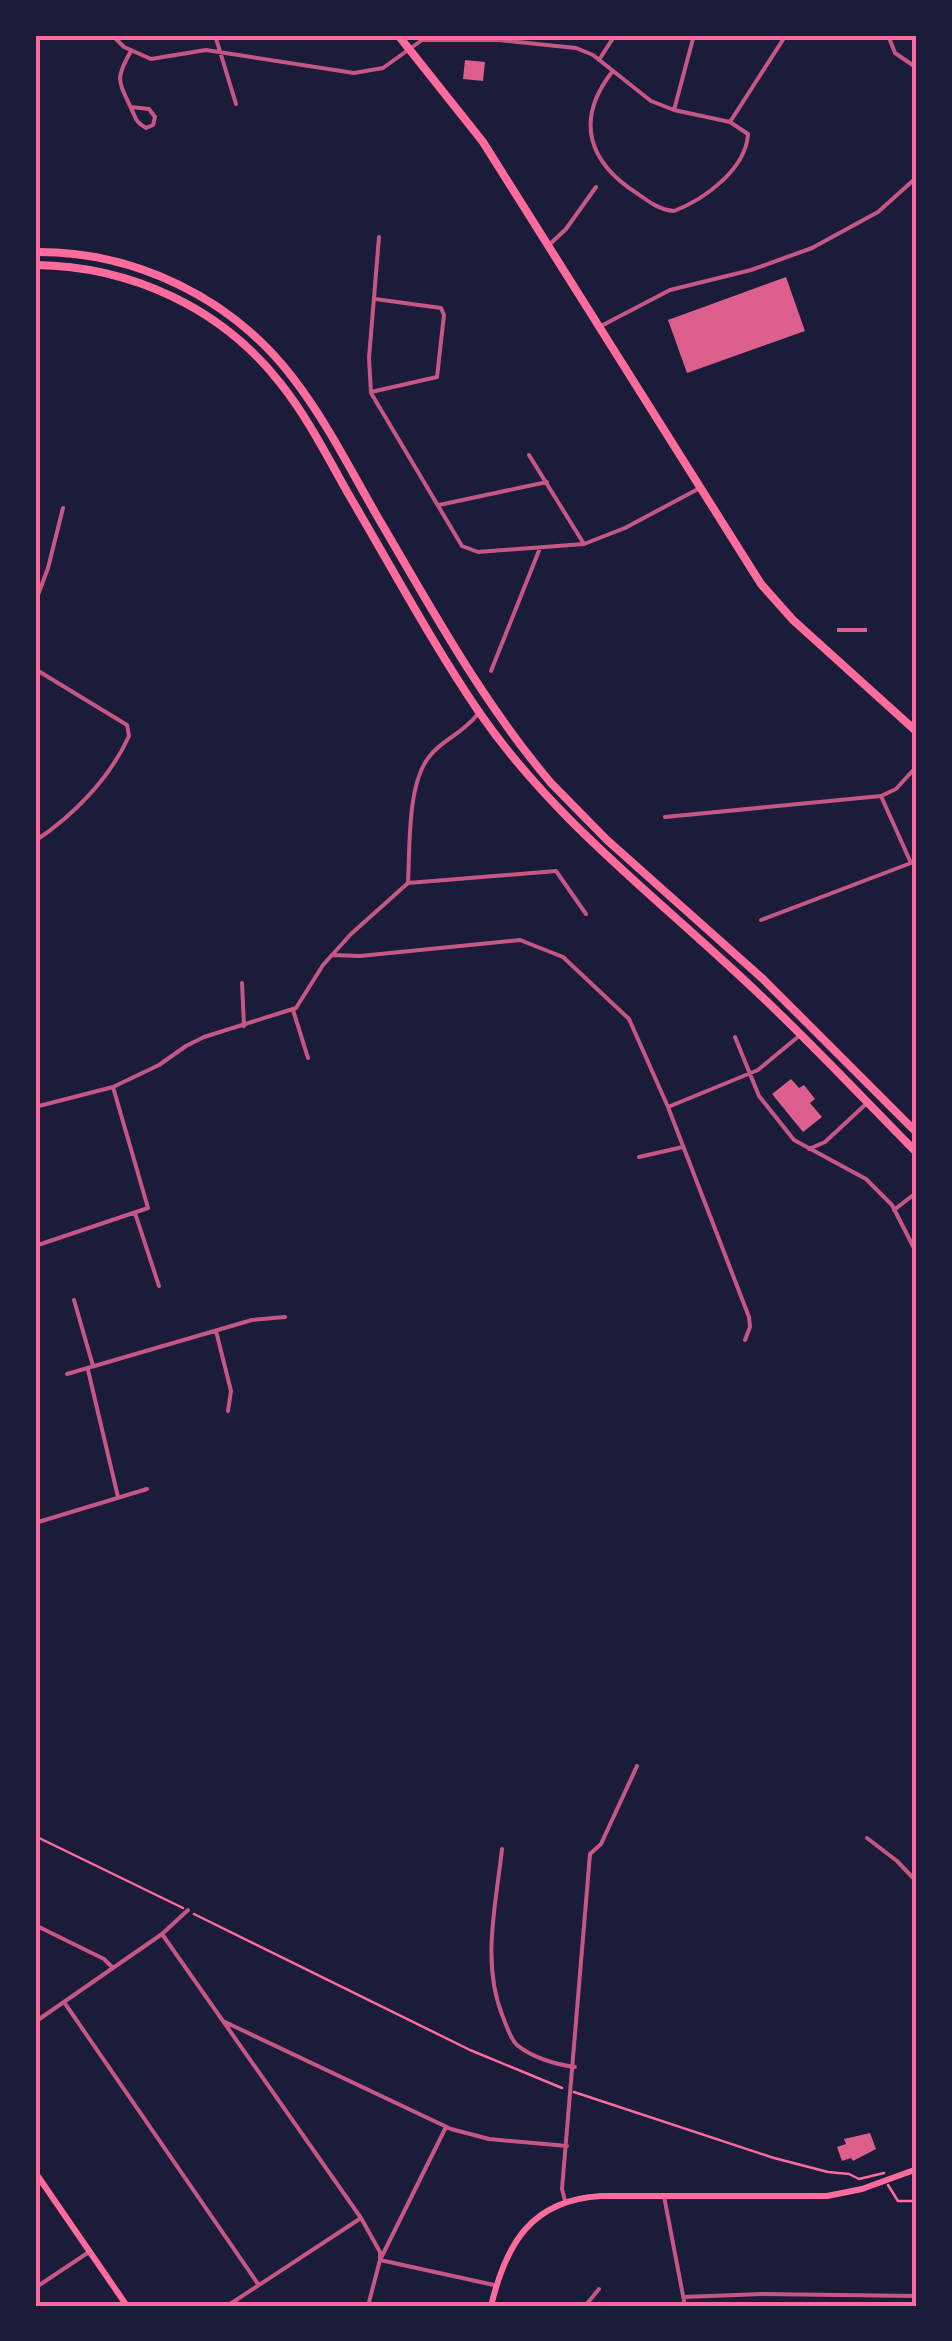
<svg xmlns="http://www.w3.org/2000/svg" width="952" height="2341" font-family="'DejaVu Sans',sans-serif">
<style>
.building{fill:#dd5f8e}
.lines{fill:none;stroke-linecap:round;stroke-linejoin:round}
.path{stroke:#ff6b9d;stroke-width:2.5}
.minor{stroke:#c65784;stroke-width:4}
.secondary{stroke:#ff6b9d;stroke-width:6}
.primary{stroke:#ff6b9d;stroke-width:8}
.trunk{stroke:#ff6b9d;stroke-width:8}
.motorway{stroke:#ff6b9d;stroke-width:8}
.neatline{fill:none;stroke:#ff6b9d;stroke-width:4}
</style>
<rect width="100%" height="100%" fill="#1b1b3a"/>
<!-- building -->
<path class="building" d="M465 60 485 62 483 81 463 79Z
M786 277 805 331 687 373 668 320Z
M837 628H867V632H837Z
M791 1079 799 1088 804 1085 815 1099 810 1103 822 1117 803 1132 772 1094Z
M870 2133 876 2149 853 2161 851 2158 842 2161 837 2147 846 2144 844 2139Z"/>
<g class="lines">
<!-- path -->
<path class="path" d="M35 1836 183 1908
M194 1914 470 2050 562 2088
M574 2092 774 2158 828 2172 849 2174 859 2179 884 2173
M888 2185 898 2201H917"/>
<!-- minor -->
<path class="minor" d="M112 35 124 47 151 59 206 50 354 73 383 68 422 40H499L576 48 593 55 651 101 674 110 730 122 748 134C746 169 705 199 674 211 660 210 649 202 638 194 589 163 574 121 612 72
M215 35 236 104
M888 35 895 53 917 68
M599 60 615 35
M131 107 149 109 155 117 153 125 146 128C135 122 136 118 131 108 118 80 115 79 131 51
M674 110 694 35
M730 122 786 35
M379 237 369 358 371 393 462 546 478 552 584 544 625 528 698 489
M549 245 566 229 596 187
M601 326 670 290 751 270 812 248 878 212 917 177
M371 392 437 377 444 315 441 308 375 299
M529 455 584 544
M439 505 547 482
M35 603 48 568 63 508
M35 669 127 725 129 736C110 778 73 816 35 841
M491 671 540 548
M665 817 881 796 896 789 917 766
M408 883 556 871 586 914
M761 920 911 863 881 796
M332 955 360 956 520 940 563 957 629 1019 668 1107 749 1317 750 1327 745 1340
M242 983 244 1026
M293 1010 308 1058
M735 1037 759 1096 794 1140 866 1179 892 1205 917 1254
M35 1107 113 1087 159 1065 186 1046 204 1037 296 1008 323 965 351 934 408 883C410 849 407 784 429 757 441 740 461 735 477 715
M668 1107 758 1070 799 1036
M809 1149 825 1142 867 1103
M639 1157 683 1147
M894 1210 917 1192
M135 1213 159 1286
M35 1246 148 1208 113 1087
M74 1300 93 1366
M216 1331 231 1391 228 1411
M88 1370 118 1497
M67 1374 252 1320 285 1317
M35 1523 147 1489
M867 1838 897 1861 917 1882
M502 1849C496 1905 481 1963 503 2017 507 2027 510 2038 517 2045 531 2057 557 2065 575 2067
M35 1925 104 1959 113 1968
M162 1934 361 2218 380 2252V2260L494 2285
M64 2002 258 2284
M35 2022 162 1934 188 1910
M225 2022 451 2129 489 2139 567 2146
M664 2196 685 2306
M565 2201 562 2189 590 1854 601 1844 637 1766
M35 2288 89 2252
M683 2297 762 2294 917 2296
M227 2306 361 2218
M368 2306 380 2260 446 2127
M585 2306 599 2289"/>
<!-- secondary -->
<path class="secondary" d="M35 2172 127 2306
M491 2306C506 2244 531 2200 601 2196H827L862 2189 917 2169"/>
<!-- primary -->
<path class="primary" d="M398 35 483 142 761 584 793 620 917 732"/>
<!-- trunk -->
<path class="trunk" d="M479 712C548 812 640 884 729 966 794 1025 855 1090 917 1153
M551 783 607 840 763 979 917 1133"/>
<!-- motorway -->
<path class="motorway" d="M35 252C135 251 232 298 293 378 327 422 352 473 380 521 433 611 483 703 551 783
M35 265C131 266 222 308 281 384 308 418 328 458 349 495 392 568 432 643 479 712"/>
</g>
<!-- border -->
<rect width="952" height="2341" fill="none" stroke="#1b1b3a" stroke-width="75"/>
<rect x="38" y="38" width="876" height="2266" class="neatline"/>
</svg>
